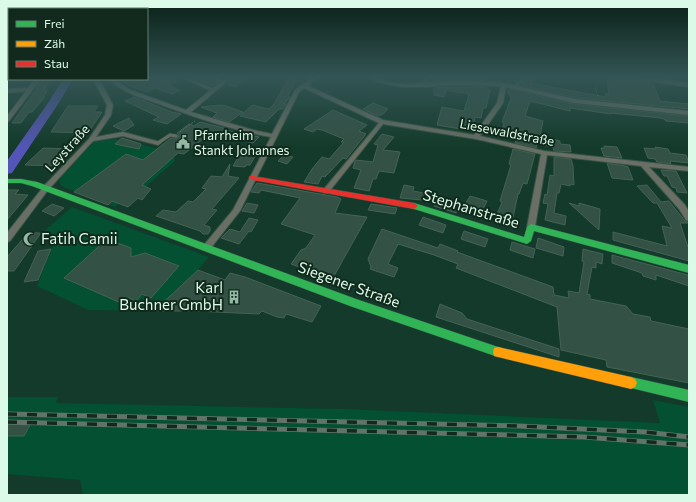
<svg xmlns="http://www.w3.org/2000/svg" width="696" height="502" font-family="Commissioner,sans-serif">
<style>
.built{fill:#035033}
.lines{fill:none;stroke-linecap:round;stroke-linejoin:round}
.river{fill:#5356b6;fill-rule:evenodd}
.building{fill:#335144;stroke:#456355}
.lane-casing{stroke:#365547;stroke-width:4}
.street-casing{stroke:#365547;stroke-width:2}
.fast-casing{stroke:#365547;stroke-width:1}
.slow-casing{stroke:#365547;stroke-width:1}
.jam-casing{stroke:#365547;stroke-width:1}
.path{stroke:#677369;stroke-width:1;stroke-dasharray:2 1.5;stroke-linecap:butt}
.lane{stroke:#6a6f65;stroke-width:3}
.street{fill:#6a6f65;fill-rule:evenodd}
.fast{fill:#30b455;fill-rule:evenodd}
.slow{fill:#ff9f0a;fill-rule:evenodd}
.jam{fill:#e5322d;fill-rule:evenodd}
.rail-casing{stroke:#627469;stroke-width:5}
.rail{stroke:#112a1d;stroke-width:3.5;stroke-dasharray:10;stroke-linecap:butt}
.labels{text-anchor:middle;stroke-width:4;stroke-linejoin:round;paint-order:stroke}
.far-street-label{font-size:13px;fill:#dbfae7;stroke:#112a1d}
.far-poi-label{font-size:13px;fill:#dbfae7;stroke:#112a1d;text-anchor:start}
.street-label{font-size:15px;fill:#dbfae7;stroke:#112a1d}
.poi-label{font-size:15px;fill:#dbfae7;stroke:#112a1d;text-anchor:start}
</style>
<rect width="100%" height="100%" fill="#133a2a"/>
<!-- built -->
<path class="built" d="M121 139 173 153 175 161 134 197H127L115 207 61 186 59 182 61 177 95 141Z
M72 207 209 257 198 270 154 311 88 310 37 286 56 237 44 231Z
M7 397H58L56 403 344 409 660 423 653 400 689 407V495H83L80 480 7 474Z"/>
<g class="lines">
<!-- river -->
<path class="river" d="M63 79H73L58 104 12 173 7 174V161L48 103Z"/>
</g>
<!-- building -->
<path class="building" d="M147 77H167L178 81 169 86 180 90 172 94 155 88 147 92 130 86 120 79H147Z
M193 77H210L218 82 212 86Z
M233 77H247L235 87 228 85 227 83Z
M433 77H484L485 81 464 80 433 81Z
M527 77H533L530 83 606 97 605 94H609L607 78 653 83 660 101 689 104V109L575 98 521 85Z
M288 79 296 80 288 96 290 97 284 104H286L283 109H279L266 122 240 116 252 105 269 109 274 104Z
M51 80 44 90H48L43 97H45L32 112H29L21 123H12L42 81Z
M452 87H486L490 90 486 108H483L481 118 475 117 472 131 437 125 442 107 464 111 469 94 446 90 444 97 434 95V88Z
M509 89 575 104 689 116V123L666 121 664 119 660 118 611 113V114L570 108V111L530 101 525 116 543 121 540 136 560 141V144L570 145 571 152 554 151 553 147 537 144 536 148 515 143 516 140 500 136 504 123 502 122 511 98 508 92Z
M134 97 172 112 181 114 167 124 153 120 159 117 125 101Z
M373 103 388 109 383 114 378 116 363 109Z
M220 105 226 106 243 112 229 122 213 117 217 113 201 107Z
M68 106H98L94 112H102L88 133 51 132Z
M333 110 367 125 359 131 366 134 346 159 343 158 325 177 322 176 318 184 304 182 312 169 322 157 329 159 344 142H341L344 139 322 130 317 129 313 132 304 129Z
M129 118 134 125 124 131 113 126Z
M200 122 224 128 223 129 234 132 226 138 208 135 184 154 178 153 142 185 151 189 142 200 138 198 128 207 112 201 108 205 74 192 126 154 143 160 171 138H178L179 135 177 133 189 124 194 126Z
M246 134 259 137 253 143 240 140Z
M382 134 394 137 383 150 400 152 394 173 379 171 376 179H373L369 191 354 188 361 170 353 168 355 161 356 160 373 162 378 145 374 144Z
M122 138 141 144 139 149 115 144Z
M604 146 617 147 622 158 604 156 601 148H605Z
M244 147 260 148 250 165H246L245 167 233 166Z
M655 147 668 149 670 153 686 155 689 163 670 161 671 164 657 162 655 159 648 158 644 148 656 149Z
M43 148 73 149 58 166 25 165Z
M513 149 535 154 527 184 523 183 519 194H518L511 227 494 222 502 202 500 201 511 165 509 164Z
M284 155 293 157 287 164 278 161Z
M554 157 571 159 573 166 574 185 571 184 570 186 561 184 559 193H557L554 213 566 216 565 225 545 220 548 204 543 203 545 194 547 195 550 175 554 176Z
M607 163 625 166 628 167 633 180 612 178Z
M230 164 228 176 239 178 212 209 217 210 204 225 210 227V231L208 234H203L200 231 156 216 163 210 176 212 188 201 193 202 206 189 202 188 211 176 222 177Z
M661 170 676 171 687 193 677 192 676 188 672 187 667 176H664Z
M257 183 337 197 341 199 335 213 367 217 334 276 316 269H305L291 264 301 250 306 248 315 235 281 224 300 198 261 190 259 193 251 192Z
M404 185 414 187 413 191 424 193 422 200 400 198Z
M647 185 661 202 669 201 685 221 689 223H680L689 250V261L613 240V232L667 246 662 226 672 228 657 203H653L637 186Z
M7 190H19L15 194 28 195 7 220Z
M470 196 487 201 483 209 466 203Z
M439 198 450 201 449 202 460 206 456 213 434 206Z
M247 203 258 205 254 213 242 211Z
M569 203 579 206V203L600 209 599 230Z
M52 204 64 208 54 216 42 211Z
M371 204 397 208 395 214 368 210Z
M423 217 446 225 443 233 419 225Z
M249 218 258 220 251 232 249 231 239 244 221 238 230 229 240 232Z
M382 229 438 248 440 244 458 251 457 252 553 287 554 295 569 298 568 291 579 293 584 262 582 261 583 249 603 254 602 264 596 262V268L592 267 587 294 590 295V299L626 306 633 314 650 317 651 321 689 329V383L607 367 606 360 561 350 557 307 456 268 458 264 434 255 398 244 388 264 398 268 394 277 370 269 371 267 368 259Z
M464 231 488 239 485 247 461 239Z
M28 233H41L14 271H7V257Z
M538 238 564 247 563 256 536 248Z
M107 239 131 248V257L145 253 179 266 151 298 142 294 136 301 127 297 121 303 64 278Z
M512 242 535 249 533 258 510 250Z
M51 249 38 280 24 282 38 251Z
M612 255 688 275 689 286 656 275V280L643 276 642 273 612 263Z
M198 270 225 280 230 273 245 277 321 306 312 322 286 314 284 318 277 317 262 311 259 314 194 311H154Z
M440 304 462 313 467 319 559 349V357L436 317Z
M7 424 30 425 24 436H7Z"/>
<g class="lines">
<!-- lane casing -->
<g class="lane-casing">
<path id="lane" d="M183 77 213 90
M213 77 224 82
M426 77V86
M515 87 524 77
M158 143 170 135 176 136"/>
</g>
<!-- street casing -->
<g class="street-casing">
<path id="street" d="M227 77H232L191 112 253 130 272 134 295 90 313 77H319L308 86 383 120 474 135 497 103 501 86C489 86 477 85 464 85 432 84 397 94 368 77H376L391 83 407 84 464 81 504 83 575 99 689 111V115L575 103 506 87 503 103 480 136 544 151 689 167V171L649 167 685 205 689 212V221L686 220 679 209 641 166 547 155 535 227 534 229H528L527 227 541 154 476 139 383 124 328 193H324L323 191 324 189 379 123 304 88 299 92 240 211 210 249H204L203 247 204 245 233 210 271 137C235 131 201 119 167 107 146 99 124 94 108 79H114L130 90 186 110Z
M621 77 659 78 689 83V87Z
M35 79H41L9 121 7 122V116L26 91 7 93V89L28 88Z
M93 79H99L113 105 111 115 96 137 123 132 160 142 161 143 158 145 123 136 93 141 48 190 10 241 7 242V233L44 186 89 139 105 115 107 105Z"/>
</g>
<!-- fast casing -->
<g class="fast-casing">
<path id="fast" d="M7 179H21L37 182 356 299 498 347 502 348 503 352 502 356 498 357 350 306 32 186 21 183H7Z
M414 203 524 237 527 227 531 224 689 265V273L534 231 531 241 527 244 411 208 410 206 411 204Z
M631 377 689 390V402L627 387 625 383 627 379Z"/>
</g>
<!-- slow casing -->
<g class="slow-casing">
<path id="slow" d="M498 347 631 377 635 379 637 383 635 387 631 389 498 357 494 356 493 352 494 348Z"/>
</g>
<!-- jam casing -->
<g class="jam-casing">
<path id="jam" d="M250 176H253L414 203 418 206 414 209 253 180 249 178Z"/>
</g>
<!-- path -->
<path class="path" d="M297 77 303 79
M10 79V81L28 80
M7 81H10V83
M598 96 595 89 599 77
M180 132 195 121"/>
<!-- lane -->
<use href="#lane" class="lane"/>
<!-- street -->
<use href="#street" class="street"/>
<!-- fast -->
<use href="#fast" class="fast"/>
<!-- slow -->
<use href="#slow" class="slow"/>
<!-- jam -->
<use href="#jam" class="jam"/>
<!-- rail casing -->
<g class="rail-casing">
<path id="rail" d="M7 414 519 426 645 432 689 437
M7 422 584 437 689 445"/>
</g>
<!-- rail -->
<use href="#rail" class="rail"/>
</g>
<!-- sky -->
<linearGradient id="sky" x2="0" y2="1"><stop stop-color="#0a2017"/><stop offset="0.52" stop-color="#355"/><stop offset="1" stop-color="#355" stop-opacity="0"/></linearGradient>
<rect width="696" height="148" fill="url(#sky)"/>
<!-- icons -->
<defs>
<g id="civic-bare" transform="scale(1.08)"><path d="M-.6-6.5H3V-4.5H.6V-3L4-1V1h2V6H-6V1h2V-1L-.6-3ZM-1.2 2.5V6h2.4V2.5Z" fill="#95b7a5" stroke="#112a1d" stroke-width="2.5" paint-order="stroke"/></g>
<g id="mosque-bare" transform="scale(1.08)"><path d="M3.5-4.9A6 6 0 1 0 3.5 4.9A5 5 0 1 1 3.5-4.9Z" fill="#95b7a5" stroke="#112a1d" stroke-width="2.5" paint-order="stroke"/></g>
<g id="building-bare" transform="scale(1.08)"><path d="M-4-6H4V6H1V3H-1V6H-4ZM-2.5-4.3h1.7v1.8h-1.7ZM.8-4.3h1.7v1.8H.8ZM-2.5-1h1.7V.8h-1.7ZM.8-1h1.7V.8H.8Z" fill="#95b7a5" stroke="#112a1d" stroke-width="2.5" paint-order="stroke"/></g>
</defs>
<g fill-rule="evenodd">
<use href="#civic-bare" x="183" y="142"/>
<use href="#mosque-bare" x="30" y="239"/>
<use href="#building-bare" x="234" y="297"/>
</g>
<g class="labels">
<!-- far-street labels -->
<g class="far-street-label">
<text transform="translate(507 132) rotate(11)" y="5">Liesewaldstraße</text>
<text transform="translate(67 148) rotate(-48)" y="5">Leystraße</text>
</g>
<!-- far-poi labels -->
<g class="far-poi-label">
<text x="194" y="140">Pfarrheim<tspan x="194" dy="15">Stankt Johannes</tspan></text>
</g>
<!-- street labels -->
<g class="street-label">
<text transform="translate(471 209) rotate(17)" y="5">Stephanstraße</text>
<text transform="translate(349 285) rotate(20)" y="5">Siegener Straße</text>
</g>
<!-- poi labels -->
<g class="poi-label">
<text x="41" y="244">Fatih Camii</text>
<text x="223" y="293" text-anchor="end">Karl<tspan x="223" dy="17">Buchner GmbH</tspan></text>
</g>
</g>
<!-- border -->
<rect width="696" height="502" fill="none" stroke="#dbfae7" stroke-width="16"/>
<!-- legend -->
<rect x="8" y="8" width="140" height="72" fill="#112a1d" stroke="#627d6e"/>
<rect x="16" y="21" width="20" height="6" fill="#30b455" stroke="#627d6e"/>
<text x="44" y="28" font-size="12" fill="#dbfae7">Frei</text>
<rect x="16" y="41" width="20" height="6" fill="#ff9f0a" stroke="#627d6e"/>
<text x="44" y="48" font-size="12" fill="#dbfae7">Zäh</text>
<rect x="16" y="61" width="20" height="6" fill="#e5322d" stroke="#627d6e"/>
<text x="44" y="68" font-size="12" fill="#dbfae7">Stau</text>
</svg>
